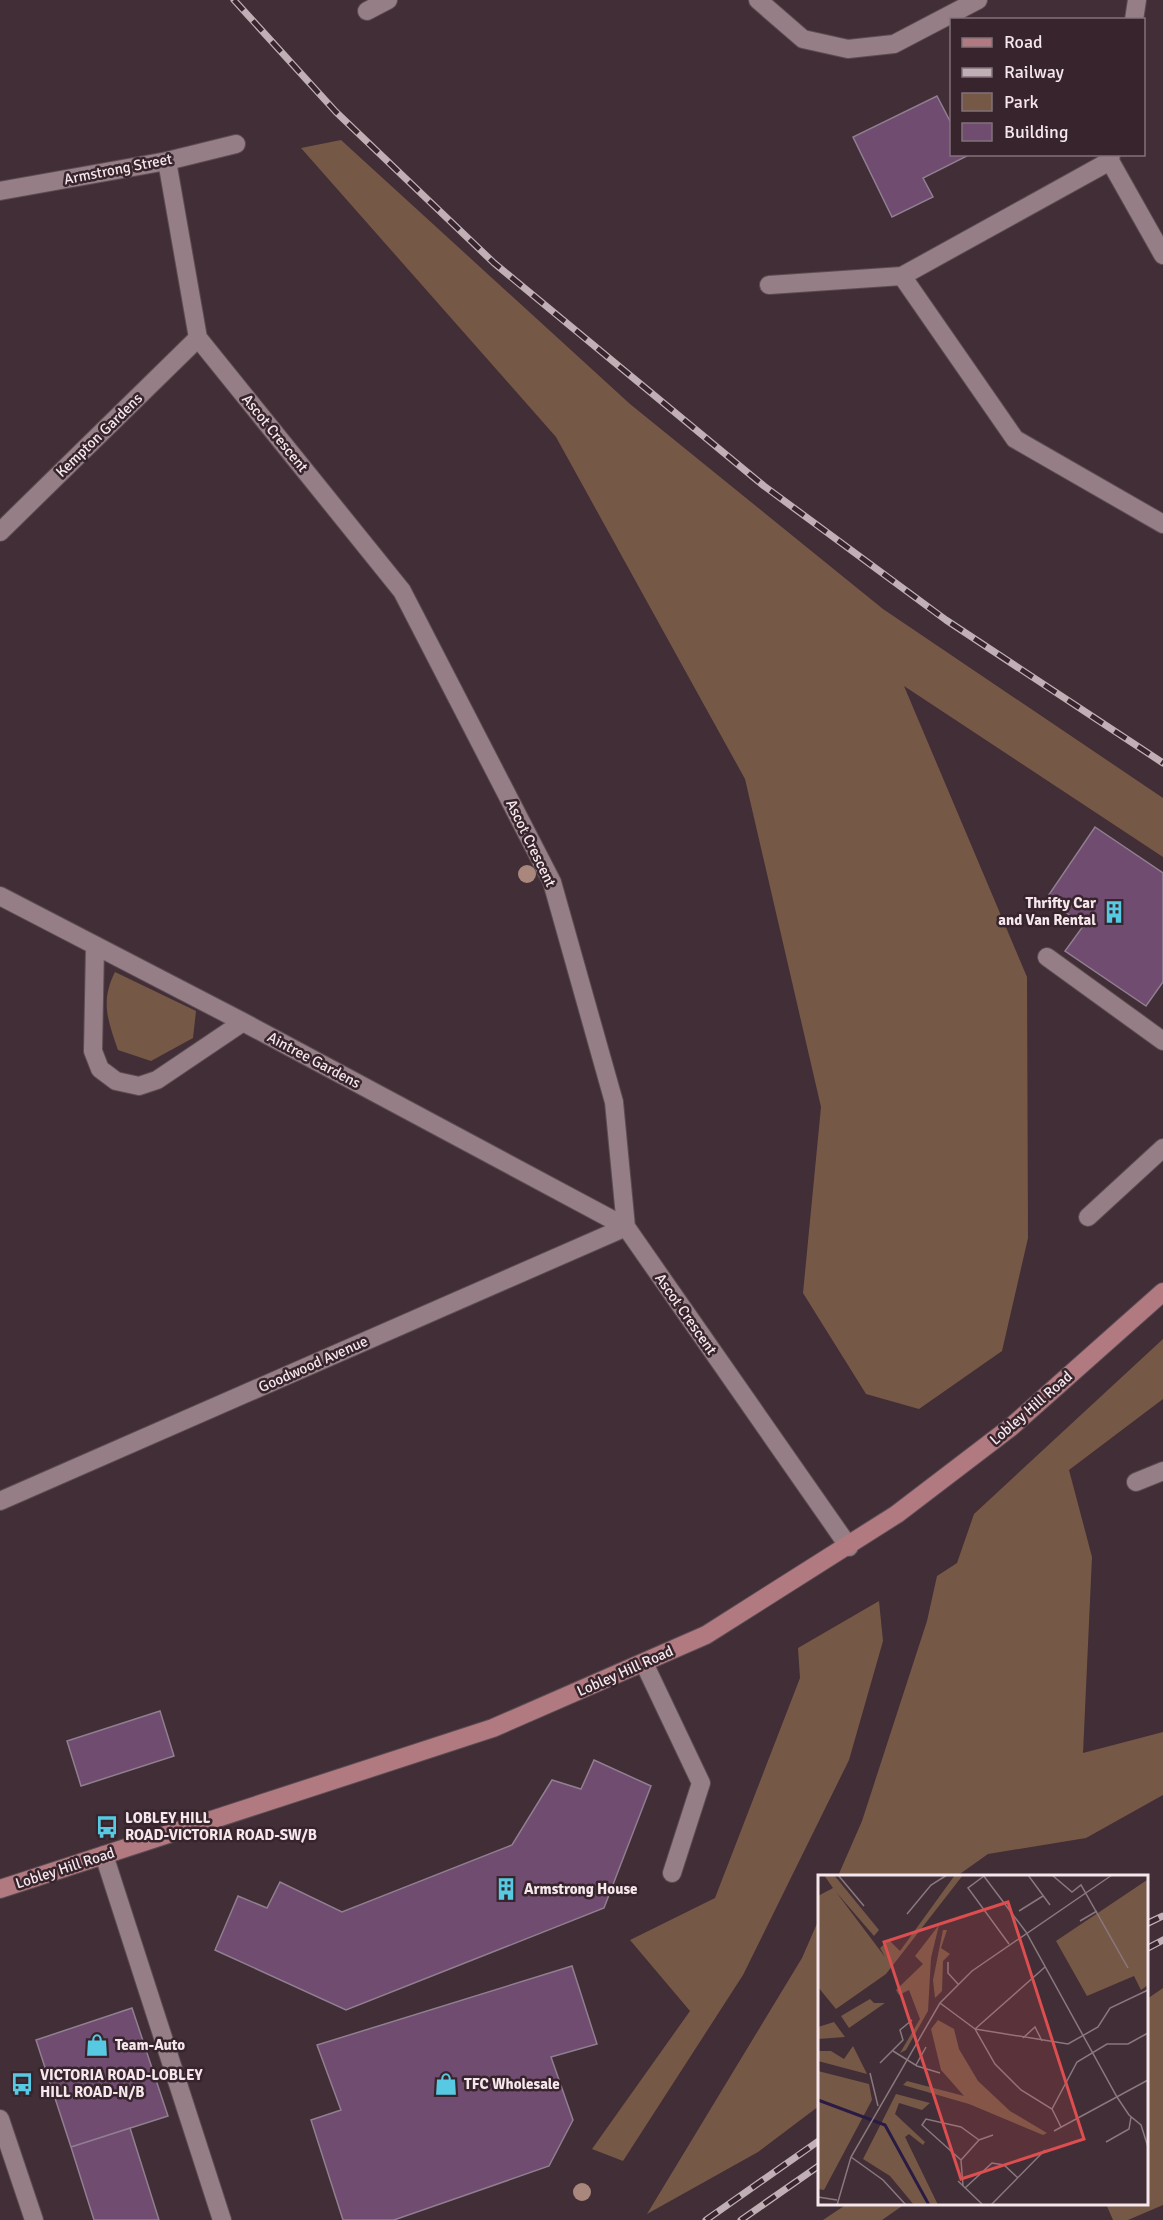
<svg xmlns="http://www.w3.org/2000/svg" width="1163" height="2220" font-family="Signika,sans-serif">
<style>
.green{fill:#765847}
.building{fill:#704c71;stroke:#907f90;stroke-width:1.5}
.lines{fill:none;stroke-linecap:round;stroke-linejoin:round}
.lane-casing{stroke:#5d4c53;stroke-width:20}
.street-casing{stroke:#5d4c53;stroke-width:20}
.secondary-casing{stroke:#5d4c53;stroke-width:20}
.lane{stroke:#957e86;stroke-width:18}
.street{stroke:#957e86;stroke-width:18}
.secondary{stroke:#b17a80;stroke-width:18}
.rail-casing{stroke:#c0b0b6;stroke-width:7}
.rail{stroke:#37242c;stroke-width:4.5;stroke-dasharray:14;stroke-linecap:butt}
.tree{fill:#a9877d}
.labels{text-anchor:middle;stroke-width:5;stroke-linejoin:round;paint-order:stroke}
.street-label{font-size:15px;fill:#f5e7ec;stroke:#37242c}
.poi-label{font-size:15px;font-weight:bold;fill:#f5e7ec;stroke:#37242c;text-anchor:start}
.inset-river{fill:none;stroke:#291b43;stroke-width:3}
.inset-road{fill:none;stroke:#8a787f;stroke-width:1.5}
.view{fill:#dc4e4f;fill-opacity:0.15;stroke:#dc4e4f;stroke-width:3}
.inset-edge{fill:none;stroke:#f5e7ec;stroke-width:3}
</style>
<rect width="100%" height="100%" fill="#422e36"/>
<!-- green -->
<path class="green" d="M341 140 630 404 883 609 1163 798V857L904 686 1027 977 1028 1238 1002 1351 919 1409 866 1394 803 1293 821 1107 745 779 556 437 301 148Z
M115 972 196 1011 193 1038 151 1061 118 1050C108 1021 100 1001 115 972Z
M1163 1339V1399L1069 1470 1092 1557 1083 1753 1163 1732V1795L1086 1838 988 1854 957 1876H838L862 1821 927 1621 937 1576 957 1563 974 1514Z
M879 1601 883 1641 849 1760 743 1975 623 2161 592 2149 690 2011 630 1940 715 1898 800 1678 798 1648Z
M819 1919V2106L758 2152 647 2214 802 1958Z
M1163 1988V2205L1128 2220H1113L1106 2204H1146L1147 1999Z
M847 2204H905L882 2220H823Z"/>
<!-- building -->
<path class="building" d="M937 96 952 125V154H966L967 156 923 178 933 197 892 217 853 137Z
M1095 827 1163 873V982L1146 1006 1065 951 1084 925 1046 899Z
M160 1711 174 1756 81 1786 67 1741Z
M594 1760 651 1786 604 1908 346 2010 215 1950 238 1896 267 1908 280 1882 342 1912 512 1845 552 1780 581 1789Z
M572 1966 597 2044 551 2057 573 2120 549 2166 394 2220H343L311 2120 341 2110 317 2045Z
M132 2008 168 2116 71 2147 36 2040Z
M130 2128 159 2220H94L71 2147Z"/>
<g class="lines">
<!-- lane casing -->
<g class="lane-casing">
<path id="lane" d="M758 0 803 39 848 49 894 44 978 0
M367 11 388 0
M1134 20 1137 0
M167 161 236 144
M1110 161 1163 255
M902 276 1015 439 1163 524
M769 285 902 276 1110 161 1111 154
M1047 957 1163 1041
M1088 1217 1163 1148
M1136 1482 1163 1471
M644 1663 701 1783 672 1873
M104 1855 222 2220"/>
</g>
<!-- street casing -->
<g class="street-casing">
<path id="street" d="M0 191 167 161 198 338 402 591 552 882 614 1102 626 1227 849 1547
M0 532 198 338
M0 896 243 1022 626 1227
M95 946 93 1051 100 1069 116 1081 139 1086 157 1080 243 1022
M0 1501 626 1227
M0 2119 34 2220"/>
</g>
<!-- secondary casing -->
<g class="secondary-casing">
<path id="secondary" d="M0 1889 493 1728 706 1635 897 1514 1011 1427 1163 1292"/>
</g>
<!-- lane -->
<use href="#lane" class="lane"/>
<!-- street -->
<use href="#street" class="street"/>
<!-- secondary -->
<use href="#secondary" class="secondary"/>
<!-- rail casing -->
<g class="rail-casing">
<path id="rail" d="M234 0 336 112 494 263 764 486 946 620 1163 763
M1146 1924 1163 1916
M1146 1949 1163 1940
M706 2220 820 2140
M741 2220 820 2165"/>
</g>
<!-- rail -->
<use href="#rail" class="rail"/>
</g>
<!-- trees -->
<g class="tree">
<circle cx="527" cy="874" r="9"/>
<circle cx="582" cy="2192" r="9"/>
</g>
<!-- icons -->
<defs>
<g id="building-bare" transform="scale(1.8)"><path d="M-4-6H4V6H1V3H-1V6H-4ZM-2.5-4.3h1.7v1.8h-1.7ZM.8-4.3h1.7v1.8H.8ZM-2.5-1h1.7V.8h-1.7ZM.8-1h1.7V.8H.8Z" fill="#57c9e2" stroke="#37242c" stroke-width="2.5" paint-order="stroke"/></g>
<g id="bus-bare" transform="scale(1.8)"><path d="M-5-6H5V4H4V6H2V4H-2V6H-4V4H-5ZM-3.5-4V0h7V-4ZM-3.5 1.2v1.5H-2V1.2ZM2 1.2v1.5H3.5V1.2Z" fill="#57c9e2" stroke="#37242c" stroke-width="2.5" paint-order="stroke"/></g>
<g id="shop-bare" transform="scale(1.8)"><path d="M-5-2.5h2.3a2.7 3.5 0 0 1 5.4 0H5L5.5 6h-11ZM-1.5-2.5h3a1.5 2.3 0 0 0-3 0Z" fill="#57c9e2" stroke="#37242c" stroke-width="2.5" paint-order="stroke"/></g>
</defs>
<g fill-rule="evenodd">
<use href="#building-bare" x="1114" y="912"/>
<use href="#bus-bare" x="107" y="1827"/>
<use href="#building-bare" x="506" y="1889"/>
<use href="#shop-bare" x="97" y="2045"/>
<use href="#bus-bare" x="22" y="2084"/>
<use href="#shop-bare" x="446" y="2084"/>
</g>
<g class="labels">
<!-- street labels -->
<g class="street-label">
<text transform="translate(118 169) rotate(-11)" y="5">Armstrong Street</text>
<text transform="translate(275 433) rotate(51)" y="5">Ascot Crescent</text>
<text transform="translate(99 435) rotate(-44)" y="5">Kempton Gardens</text>
<text transform="translate(531 843) rotate(64)" y="5">Ascot Crescent</text>
<text transform="translate(314 1060) rotate(28)" y="5">Aintree Gardens</text>
<text transform="translate(686 1314) rotate(55)" y="5">Ascot Crescent</text>
<text transform="translate(313 1364) rotate(-24)" y="5">Goodwood Avenue</text>
<text transform="translate(1031 1408) rotate(-41)" y="5">Lobley Hill Road</text>
<text transform="translate(625 1671) rotate(-24)" y="5">Lobley Hill Road</text>
<text transform="translate(65 1868) rotate(-18)" y="5">Lobley Hill Road</text>
</g>
<!-- poi labels -->
<g class="poi-label">
<text x="1096" y="908" text-anchor="end">Thrifty Car<tspan x="1096" dy="17">and Van Rental</tspan></text>
<text x="125" y="1823">LOBLEY HILL<tspan x="125" dy="17">ROAD-VICTORIA ROAD-SW/B</tspan></text>
<text x="524" y="1894">Armstrong House</text>
<text x="115" y="2050">Team-Auto</text>
<text x="40" y="2080">VICTORIA ROAD-LOBLEY<tspan x="40" dy="17">HILL ROAD-N/B</tspan></text>
<text x="464" y="2089">TFC Wholesale</text>
</g>
</g>
<!-- overview -->
<g transform="translate(818 1875)">
<rect width="330" height="330" fill="#422e36"/>
<path d="M6 0H16L61 55 56 61 18 17 67 82 62 73 71 65 82 76 137 0H145L68 99 18 134 0 112V21L15 13ZM329 5 330 110 323 115 316 101 269 121 238 66ZM121 50 113 83 110 136 88 175 82 178 102 144 91 115 81 120 78 115 105 89 97 81ZM125 55H129L123 73 132 79 125 86 124 116 117 123 115 105ZM52 124 56 128H67L31 153 23 141ZM120 145 136 154 141 174 160 206 192 236 229 258 225 260 151 229 85 210 89 206 146 221 123 195 113 154ZM16 147 27 162 0 164V152ZM35 171 49 199 0 186V176H13L26 184ZM0 196 51 209 54 225 6 315 0 314ZM78 219 112 228 104 235 81 228 77 239 107 267 105 270 91 259 87 262 120 330H96L72 301 45 284Z" fill="#765847"/>
<path class="inset-river" d="M0 225 67 250 111 330"/>
<path class="inset-road" d="M20 0 46 31M165 0 208 57 299 222 311 240 323 250 330 272M210 0 232 30M234 0 254 17 263 10 310 93M166 1 150 13 191 69M201 36 225 21M89 39 113 10 129 0M262 46 279 36M130 87V98L140 109M122 128 157 154 177 189 203 215 234 234 243 252M157 154 250 169 280 152 292 133 330 115M157 154 227 92M205 163 217 152 224 166M75 176 99 191 122 198M62 188 85 165 82 155 94 145M98 190 108 172M52 198 60 231M234 234 259 187 289 169H310L330 158M236 256 330 205M288 267 311 254 313 242M33 282 65 305 88 330M143 285 104 250 108 244 143 252 161 265M140 306 165 330M145 311 143 285 161 265 175 260M147 313 174 288 186 290 200 303M0 322 19 325M19 330 33 282 122 128 154 96 294 0M173 330 227 275"/>
<path class="view" d="M190 27 266 264 143 304 66 67Z"/>
<rect width="330" height="330" class="inset-edge"/>
</g>
<!-- legend -->
<rect x="950" y="18" width="195" height="138" fill="#37242c" stroke="#837279" stroke-width="1.5"/>
<rect x="962" y="38" width="30" height="9" fill="#b17a80" stroke="#837279" stroke-width="1.5"/>
<text x="1004" y="48" font-size="18" fill="#f5e7ec">Road</text>
<rect x="962" y="68" width="30" height="9" fill="#c0b0b6" stroke="#837279" stroke-width="1.5"/>
<text x="1004" y="78" font-size="18" fill="#f5e7ec">Railway</text>
<rect x="962" y="93" width="30" height="18" fill="#765847" stroke="#837279" stroke-width="1.5"/>
<text x="1004" y="108" font-size="18" fill="#f5e7ec">Park</text>
<rect x="962" y="123" width="30" height="18" fill="#704c71" stroke="#837279" stroke-width="1.5"/>
<text x="1004" y="138" font-size="18" fill="#f5e7ec">Building</text>
</svg>
